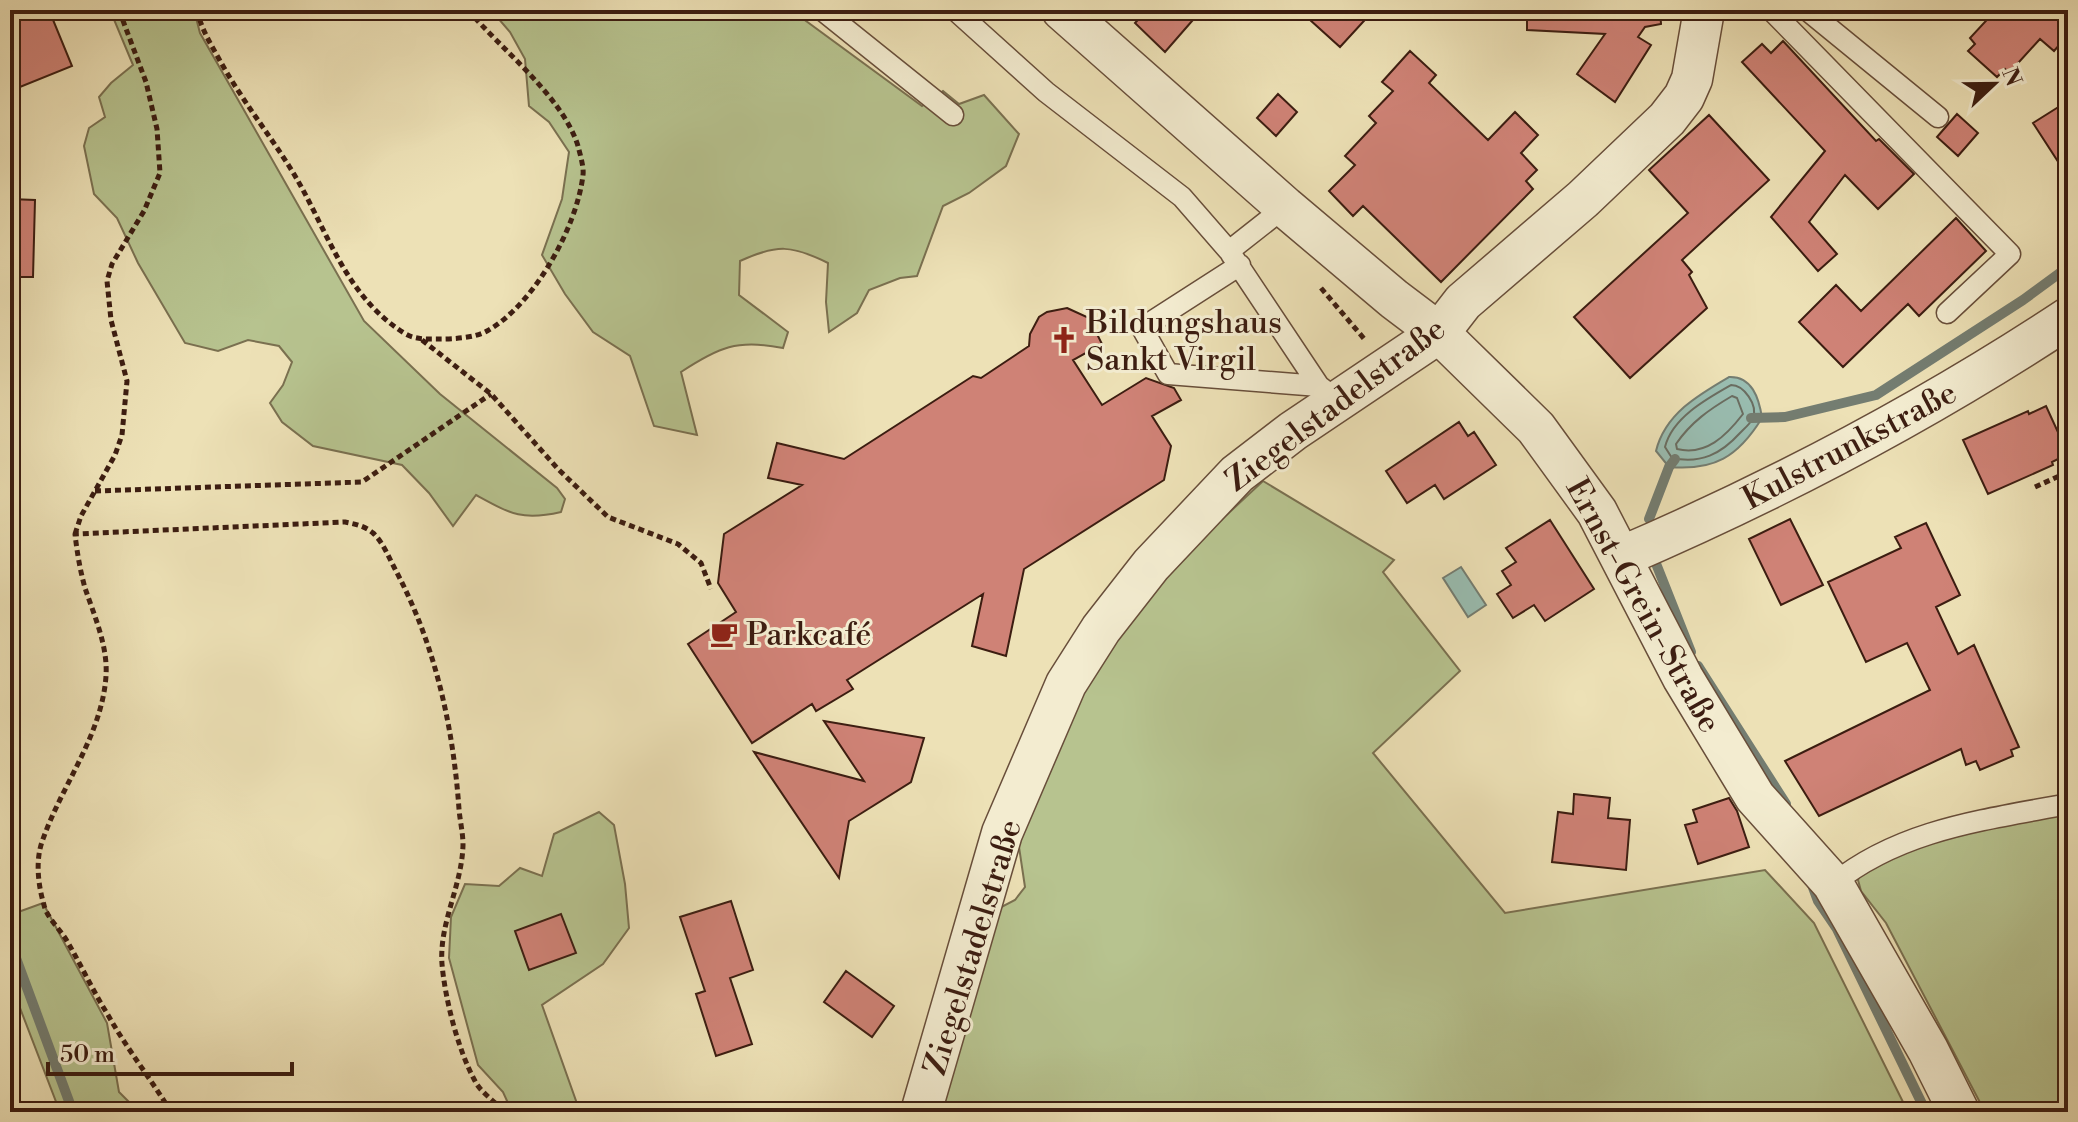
<svg xmlns="http://www.w3.org/2000/svg" width="2078" height="1122" font-family="'Libre Bodoni',serif">
<style>
.green{fill:#b7c38f;stroke:#7a7050;stroke-width:2}
.water{fill:#99bdb1;stroke:#747d71;stroke-width:2}
.lines{fill:none;stroke-linecap:round;stroke-linejoin:round}
.shore{stroke:#6a6d61;stroke-width:2}
.stream{stroke:#747d71;stroke-width:10}
.building{fill:#cf8276;stroke:#3c1d11;stroke-width:2}
.lane-casing{stroke:#684e3a;stroke-width:23}
.street-casing{stroke:#684e3a;stroke-width:43}
.path{stroke:#3c1d11;stroke-width:5;stroke-dasharray:6 4;stroke-linecap:butt}
.lane{stroke:#f3ecd0;stroke-width:20}
.street{stroke:#f3ecd0;stroke-width:40}
.labels{text-anchor:middle;stroke-width:6;stroke-linejoin:round;paint-order:stroke}
.poi-label{font-size:32px;fill:#3c1d11;stroke:#f3ecd0;text-anchor:start}
.street-label{font-size:32px;fill:#3c1d11;stroke:#f3ecd0}
</style>
<rect width="100%" height="100%" fill="#ede1b6"/>
<filter id="stains"><feTurbulence type="fractalNoise" baseFrequency=".0025" numOctaves="4"/><feColorMatrix values="0 0 0 0 .2 0 0 0 0 .09 0 0 0 0 .02 0 0 0 .5 -.17"/></filter>
<radialGradient id="worn" r=".72"><stop offset=".6" stop-color="#630" stop-opacity="0"/><stop offset="1" stop-color="#630" stop-opacity=".3"/></radialGradient>
<!-- green -->
<path class="green" d="M90 10H194L200 33 364 321 440 394 557 488 565 499 561 512C522 521 511 514 476 495L453 526 429 493 402 465 313 446 282 422 270 403 283 385 292 362 279 346 248 340 218 351 185 343 138 263 117 218 94 194 84 146 89 128 105 117 99 97 111 83 133 65 113 17Z
M491 10H791L922 106 943 91 959 104 984 95 1019 134 1006 166 969 193 943 206 917 276 900 278 869 290 857 313 829 332 826 302 828 263C792 245 777 244 740 261L739 295 788 332 783 348C737 339 719 347 681 372L697 435 654 426 630 356 593 332 565 294 542 255 562 199 569 152 549 122 529 106 525 59 510 32Z
M1263 481 1394 560 1383 572 1460 671 1373 753 1505 913 1765 870 1814 923 1908 1112H933L988 914 1015 900 1025 887 1016 827 1097 659 1189 550Z
M2068 811V1112H1985L1886 923 1861 891 1858 880 1862 869 1911 847 1967 832Z
M599 812 614 825 625 884 629 928 603 964 542 1005 580 1112H512L503 1092 478 1065 449 958 451 917 465 884 499 886 520 868 542 876 554 834Z
M43 903 107 1023 119 1092 139 1112H60L10 982V915Z"/>
<!-- water -->
<path class="water" d="M1729 377C1752 376 1759 398 1762 418 1738 457 1714 471 1669 467L1656 451C1665 414 1698 395 1729 377Z
M1461 567 1486 605 1468 617 1443 578Z"/>
<g class="lines">
<!-- shore -->
<path class="shore" d="M1731 385C1744 385 1758 405 1753 418 1751 423 1744 429 1740 433 1721 454 1701 464 1672 458L1665 447C1672 418 1706 399 1731 385Z
M1732 396 1737 398 1743 414C1726 436 1706 456 1677 449L1676 444C1691 422 1710 409 1732 396Z"/>
<!-- stream -->
<path class="stream" d="M1751 418 1785 417 1876 395 2023 300 2068 267
M1649 519 1669 467 1675 459
M1655 561 1691 652
M1698 666 1786 804
M1811 882 1818 901 1837 929 1926 1112
M10 942 73 1112"/>
</g>
<!-- building -->
<path class="building" d="M10 10H49L72 66 10 91Z
M1147 10H1180L1192 21 1165 52 1135 23Z
M1299 10H1374L1340 47Z
M1527 10H1660L1661 24 1645 27 1638 37 1651 45 1615 102 1577 74 1605 34 1527 30Z
M1996 10H2066L2059 18 2068 26V35L2054 51 2040 39 2009 73 2005 69 1997 77 1968 51 1975 44 1970 38Z
M1783 41 1876 141 1879 139 1914 174 1878 209 1845 175 1809 222 1837 254 1818 271 1771 217 1825 151 1742 62 1762 44 1771 53Z
M1410 51 1436 75 1429 83 1488 140 1515 112 1538 135 1521 153 1537 170 1526 181 1533 189 1441 282 1363 206 1353 216 1329 191 1355 165 1345 156 1376 123 1369 116 1393 91 1382 82Z
M1278 94 1297 112 1276 136 1257 118Z
M2068 101V177L2033 123Z
M1957 114 1978 133 1958 156 1937 137Z
M1709 115 1769 180 1682 260 1692 272 1689 275 1707 308 1630 378 1574 317 1688 213 1649 170Z
M10 199 35 200 33 277H10Z
M1956 218 1986 251 1919 316 1908 304 1843 367 1799 322 1836 285 1861 311Z
M1067 308 1089 318 1102 344 1073 360 1102 405 1146 378 1174 388 1181 400 1152 416 1171 446 1164 480 1024 569 1006 656 972 646 983 594 847 680 853 689 816 711 812 704 752 743 688 644 736 612 718 583 724 534 802 485 768 478 777 443 844 459 973 376 981 378 1029 346 1030 334 1039 317 1047 312Z
M2046 406 2068 454 2052 462 2053 465 1988 494 1963 440 2028 411 2029 414Z
M1459 422 1468 436 1474 432 1496 465 1444 499 1435 485 1407 503 1386 471Z
M1790 519 1823 585 1781 605 1749 539Z
M1550 520 1594 589 1545 621 1534 605 1513 618 1497 594 1511 585 1502 571 1516 562 1506 548Z
M1926 523 1960 595 1936 607 1958 654 1974 645 2019 747 2011 750 2013 756 1980 770 1976 761 1966 765 1961 749 1819 816 1785 761 1930 690 1907 643 1866 662 1828 582 1901 548 1895 537Z
M824 721 924 738 911 782 849 821 839 878 754 752 864 781Z
M1574 794 1610 798 1608 818 1630 820 1626 870 1552 862 1558 812 1573 814Z
M1729 798 1737 811 1749 847 1698 864 1685 825 1697 822 1693 810Z
M731 901 753 970 730 978 752 1044 716 1056 696 994 705 991 680 917Z
M561 914 576 953 529 970 515 931Z
M846 971 894 1006 872 1037 824 1002Z"/>
<g class="lines">
<!-- lane casing -->
<g class="lane-casing">
<path id="lane" d="M822 10 953 115
M955 10 1046 92 1182 197 1229 251 1285 207
M1771 10 2010 254 1947 313
M1807 10 1938 117
M1231 254 1319 386 1327 392
M1240 265 1142 328 1168 374 1319 386
M1833 884C1901 829 1985 820 2068 804"/>
</g>
<!-- street casing -->
<g class="street-casing">
<path id="street" d="M1062 10 1285 207 1394 299 1439 333 1536 428 1597 512 1683 678 1755 797 1833 884 1928 1050 1959 1112
M1621 557C1777 490 1927 411 2068 318
M921 1112 1002 833 1066 684 1101 629 1151 565 1237 474 1293 431 1439 333 1463 302 1583 199 1667 119 1684 97 1692 79 1704 10"/>
</g>
<!-- path -->
<path class="path" d="M197 10C201 28 210 43 219 59 240 97 266 130 289 166 326 224 342 294 404 333 415 340 427 339 439 339 453 339 475 338 487 331 534 305 577 227 583 175 584 167 580 154 578 146 563 97 501 49 468 10
M1321 288 1366 341
M422 340 491 394 558 469 608 517 678 544 701 563 711 589
M2035 487 2068 472
M95 491 362 482 491 394
M75 534 81 516 115 455 122 435 127 381 111 320 107 281 112 264 144 211 160 173 157 129 146 82 119 10
M171 1112C151 1079 127 1049 108 1015 93 991 81 965 67 941 60 929 47 918 44 905 38 885 35 859 43 839 62 785 102 735 106 676 108 646 94 615 85 588 80 570 77 552 75 534L345 522C355 524 365 526 373 533 383 542 389 558 395 569 435 644 453 725 459 809 460 821 463 833 463 845 462 886 439 923 442 964 445 999 458 1050 475 1081 481 1093 495 1101 504 1112"/>
<!-- lane -->
<use href="#lane" class="lane"/>
<!-- street -->
<use href="#street" class="street"/>
</g>
<!-- icons -->
<defs>
<g id="church-bare" transform="scale(2.16)"><path d="M-1.2-6h2.4v3.5h3.3v2.4h-3.3V6h-2.4V-.1h-3.3v-2.4h3.3Z" fill="#8f2418" stroke="#f3ecd0" stroke-width="2.5" paint-order="stroke"/></g>
<g id="cafe-bare" transform="scale(2.16)"><path d="M-5.5-4.5H6V0H3Q3 3.5 0 3.5H-2.5Q-5.5 3.5-5.5 0ZM3-3.2v2h1.7v-2ZM-6 4.5H4V6H-6Z" fill="#8f2418" stroke="#f3ecd0" stroke-width="2.5" paint-order="stroke"/></g>
</defs>
<g fill-rule="evenodd">
<use href="#church-bare" x="1064" y="340"/>
<use href="#cafe-bare" x="724" y="634"/>
</g>
<g class="labels">
<!-- poi labels -->
<g class="poi-label">
<text x="1086" y="333">Bildungshaus<tspan x="1086" dy="37">Sankt Virgil</tspan></text>
<text x="746" y="645">Parkcafé</text>
</g>
<!-- street labels -->
<g class="street-label">
<text transform="translate(1335 404) rotate(-37)" y="11">Ziegelstadelstraße</text>
<text transform="translate(1849 445) rotate(-28)" y="11">Kulstrunkstraße</text>
<text transform="translate(1644 605) rotate(61)" y="11">Ernst-Grein-Straße</text>
<text transform="translate(972 947) rotate(-73)" y="11">Ziegelstadelstraße</text>
</g>
</g>
<!-- margin -->
<rect width="2078" height="1122" fill="none" stroke="#ede1b6" stroke-width="40"/>
<rect x="12" y="12" width="2054" height="1098" fill="none" stroke="#3c1d11" stroke-width="4"/>
<rect x="20" y="20" width="2038" height="1082" fill="none" stroke="#3c1d11" stroke-width="2"/>
<!-- north arrow -->
<g transform="translate(1994 84) rotate(68)" stroke="#f3ecd0" stroke-width="6" paint-order="stroke">
<path d="M0-6L14 30L0 20L-14 30Z" fill="#3c1d11"/>
<text y="-12" font-size="22" font-weight="bold" text-anchor="middle" fill="#3c1d11">N</text>
</g>
<!-- scale -->
<path d="M48 1062v12h244v-12" fill="none" stroke="#3c1d11" stroke-width="4"/>
<text x="60" y="1062" font-size="24" fill="#3c1d11" stroke="#f3ecd0" stroke-width="6" paint-order="stroke">50 m</text>
<rect width="100%" height="100%" filter="url(#stains)"/>
<rect width="100%" height="100%" fill="url(#worn)"/>
</svg>
